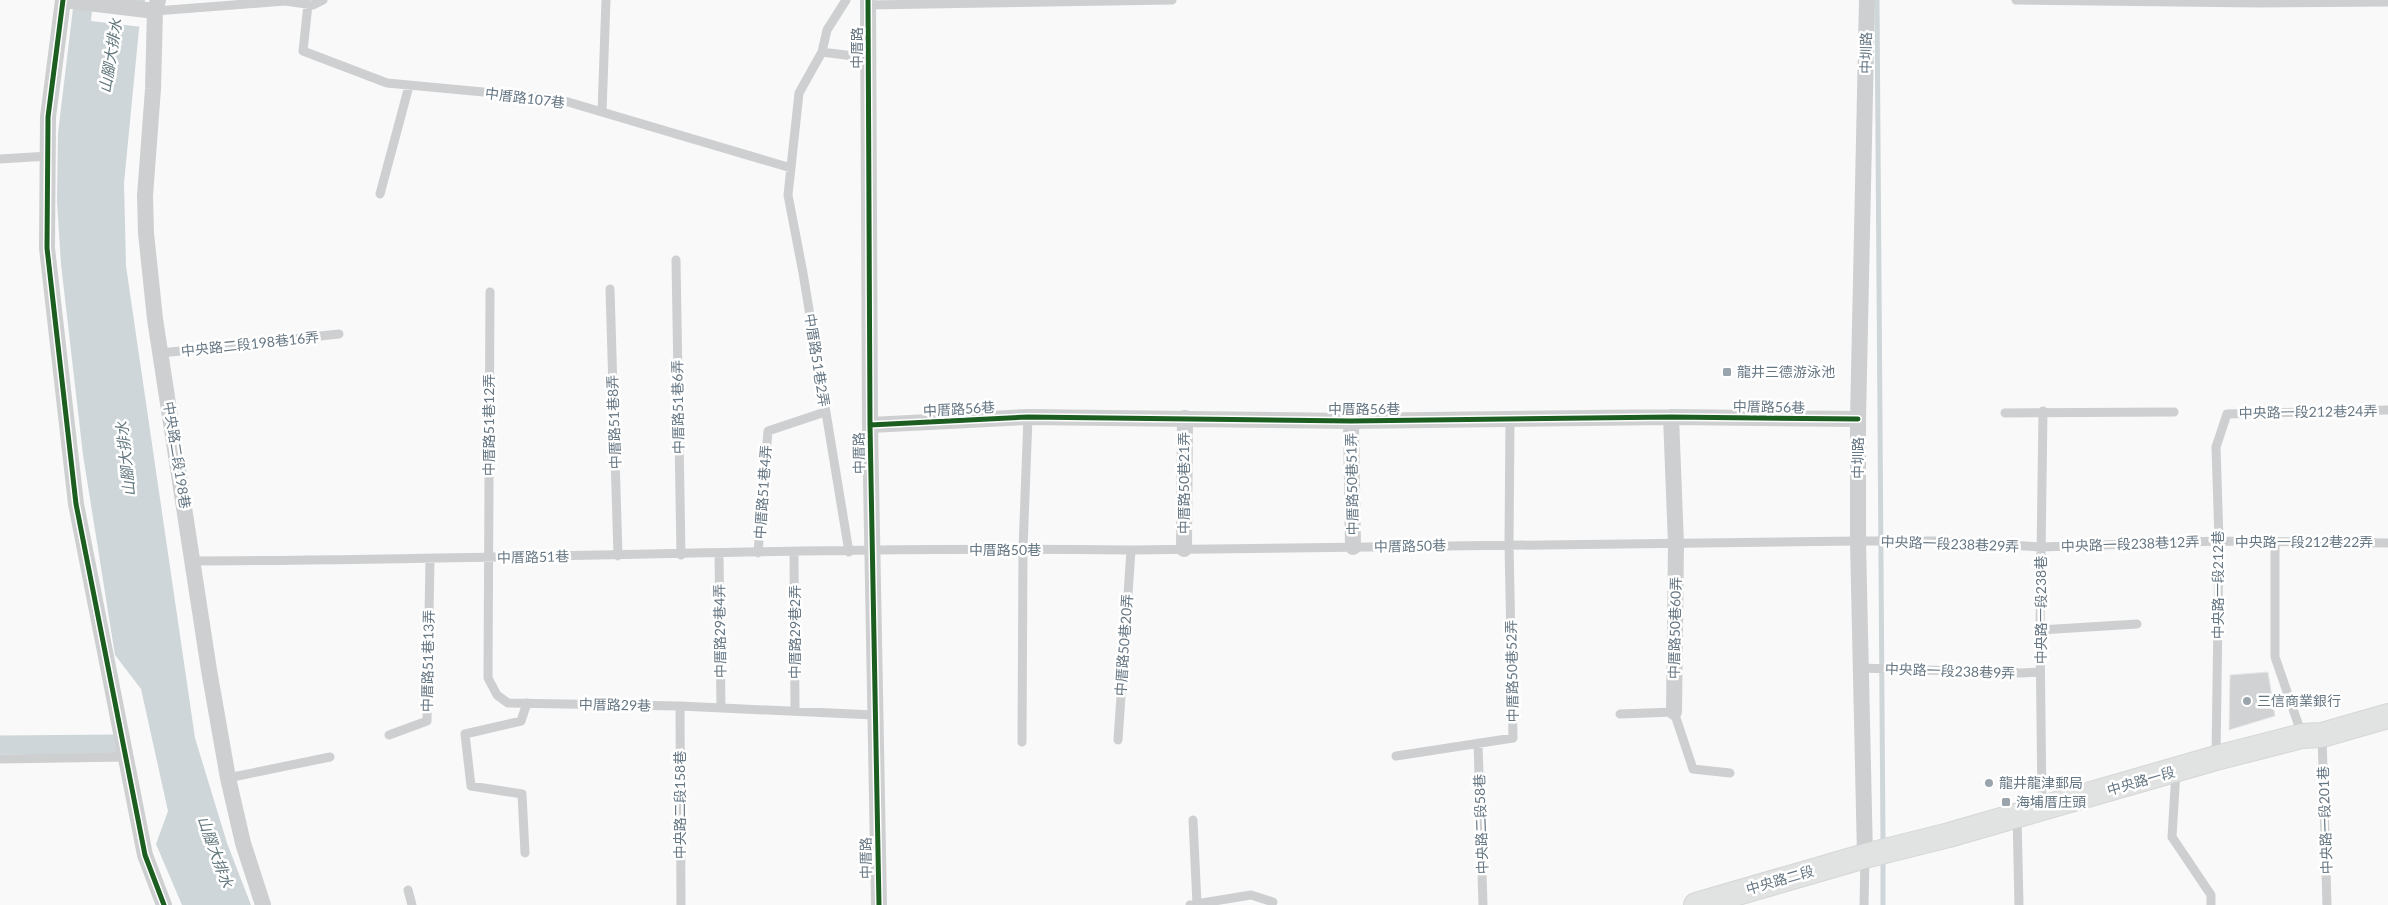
<svg xmlns="http://www.w3.org/2000/svg" width="2388" height="905" font-family="Lato,'Noto Sans TC',sans-serif">
<style>
.water{fill:#ced6d9}
.pier{fill:#f9f9f9}
.lines{fill:none;stroke-linecap:round;stroke-linejoin:round}
.stream{stroke:#ced6d9;stroke-width:5}
.canal{stroke:#ced6d9;stroke-width:19}
.building{fill:#d0d2d3;stroke:#e8e8e8}
.secondary-casing{stroke:#d5d6d7;stroke-width:26}
.lane{stroke:#cecfd0;stroke-width:9}
.street{stroke:#cecfd0;stroke-width:16}
.secondary{stroke:#e1e2e2;stroke-width:24}
.cycleway-casing{stroke:#fff;stroke-width:8}
.cycleway{stroke:#1b5e20;stroke-width:5}
.poi-dot{fill:#99a4ac;stroke:#fff;stroke-width:2}
.labels{text-anchor:middle;stroke-width:5;stroke-linejoin:round;paint-order:stroke}
.street-label{font-size:14px;fill:#657683;stroke:#fff}
.poi-label{font-size:14px;fill:#657683;stroke:#fff;text-anchor:start}
.water-label{font-size:15px;font-style:italic;fill:#60757c;stroke:#fff}
</style>
<rect width="100%" height="100%" fill="#f9f9f9"/>
<!-- water -->
<path class="water" d="M74 0H145L139 29 124 183 126 266 195 738 227 843 251 905H182L156 844 168 811 141 689 115 655 83 455 61 264 57 201 58 133Z"/>
<!-- pier -->
<path class="pier" d="M92 10 144 16 142 27 91 21Z"/>
<g class="lines">
<!-- stream -->
<path class="stream" d="M1877 0 1883 844
M1883 858V905"/>
<!-- canal -->
<path class="canal" d="M0 745 114 744"/>
</g>
<!-- building -->
<path class="building" d="M2268 672 2275 716 2229 730 2230 675Z"/>
<g class="lines">
<!-- secondary casing -->
<g class="secondary-casing">
<path id="secondary" d="M1696 905 1865 856 1949 835 2216 758 2302 736 2322 735 2388 716"/>
</g>
<!-- lane -->
<path class="lane" d="M846 0 827 30 822 52 799 93 788 195 803 273 849 552
M2016 0 2258 3 2388 2
M308 4 303 51 387 83 558 99 791 168
M868 5 1172 0
M155 11 285 1 313 5 323 0
M822 52 869 58
M602 112 606 0
M0 159 49 156
M380 194 409 86
M676 260 681 555
M610 289 618 556
M490 292 488 678 497 695 508 703 680 706 874 715
M161 353 339 334
M2005 413 2174 412
M2275 542V657L2302 735
M758 553 768 431 825 412
M794 553 795 711
M719 554 721 708
M193 561C505 560 818 546 1131 550L1858 541H1937L2041 547 2219 541 2388 543
M2040 630 2137 624
M1860 668 2022 673 2040 672
M680 706 681 905
M1620 714 1674 712 1693 769 1730 773
M389 735 427 721 430 560
M2322 735 2327 905
M1118 740 1131 550
M1022 742 1023 549 1028 417
M1478 743 1483 905
M1396 756 1513 738 1509 545 1510 418
M2216 758 2219 541 2216 447 2227 414 2388 410
M0 759 127 757
M2176 771 2172 837 2211 895V905
M228 778 330 757
M2042 808 2040 630 2043 411
M2017 816 2019 905
M1193 820 1197 904
M525 853 522 794 471 786 465 734 521 721 527 703
M408 890 412 905
M1190 905 1251 895 1273 902
M1864 905 1865 858"/>
<!-- street -->
<path class="street" d="M63 0 48 117 47 248 76 504 145 855 164 905
M63 0 155 11
M158 0 155 11 153 89 145 196 146 233 155 319 209 670 228 778 243 843 263 905
M868 0 870 425 879 905
M1671 417 1676 544 1674 712
M1351 421 1353 547
M870 425 1028 417 1351 421 1671 417 1858 419
M1184 549 1185 418
M1865 856 1858 541V419L1867 0"/>
<!-- secondary -->
<use href="#secondary" class="secondary"/>
<!-- cycleway casing -->
<g class="cycleway-casing">
<path id="cycleway" d="M63 0 48 117 47 248 76 504 145 855 164 905
M868 0 870 425 879 905
M870 425 1028 417 1351 421 1671 417 1858 419"/>
</g>
<!-- cycleway -->
<use href="#cycleway" class="cycleway"/>
</g>
<!-- markers -->
<g class="poi-dot">
<rect x="1722" y="367" width="10" height="10" rx="2.5"/>
<circle cx="2247" cy="701" r="5"/>
<circle cx="1989" cy="783" r="5"/>
<rect x="2001" y="797" width="10" height="10" rx="2.5"/>
</g>
<g class="labels">
<!-- street labels -->
<g class="street-label">
<text transform="translate(857 48) rotate(-90)" y="5">中厝路</text>
<text transform="translate(1866 53) rotate(-89)" y="5">中圳路</text>
<text transform="translate(525 98) rotate(7)" y="5">中厝路107巷</text>
<text transform="translate(250 344) rotate(-6)" y="5">中央路二段198巷16弄</text>
<text transform="translate(817 360) rotate(81)" y="5">中厝路51巷2弄</text>
<text transform="translate(678 407) rotate(-91)" y="5">中厝路51巷6弄</text>
<text transform="translate(1769 407) rotate(1)" y="5">中厝路56巷</text>
<text transform="translate(959 409) rotate(-3)" y="5">中厝路56巷</text>
<text x="1364" y="414">中厝路56巷</text>
<text transform="translate(2308 412) rotate(-1)" y="5">中央路一段212巷24弄</text>
<text transform="translate(614 422) rotate(-92)" y="5">中厝路51巷8弄</text>
<text transform="translate(489 425) rotate(-90)" y="5">中厝路51巷12弄</text>
<text transform="translate(859 453) rotate(-91)" y="5">中厝路</text>
<text transform="translate(177 455) rotate(81)" y="5">中央路二段198巷</text>
<text transform="translate(1858 458) rotate(-90)" y="5">中圳路</text>
<text transform="translate(1184 483) rotate(-90)" y="5">中厝路50巷21弄</text>
<text transform="translate(1352 484) rotate(-91)" y="5">中厝路50巷51弄</text>
<text transform="translate(763 492) rotate(-86)" y="5">中厝路51巷4弄</text>
<text x="2304" y="547">中央路一段212巷22弄</text>
<text transform="translate(1950 544) rotate(2)" y="5">中央路一段238巷29弄</text>
<text transform="translate(2130 544) rotate(-2)" y="5">中央路一段238巷12弄</text>
<text transform="translate(1410 546) rotate(-1)" y="5">中厝路50巷</text>
<text x="1005" y="555">中厝路50巷</text>
<text transform="translate(533 557) rotate(-1)" y="5">中厝路51巷</text>
<text transform="translate(2218 585) rotate(-90)" y="5">中央路一段212巷</text>
<text transform="translate(2041 610) rotate(-90)" y="5">中央路一段238巷</text>
<text transform="translate(1675 628) rotate(-89)" y="5">中厝路50巷60弄</text>
<text transform="translate(720 631) rotate(-91)" y="5">中厝路29巷4弄</text>
<text transform="translate(795 632) rotate(-90)" y="5">中厝路29巷2弄</text>
<text transform="translate(1124 645) rotate(-86)" y="5">中厝路50巷20弄</text>
<text transform="translate(428 661) rotate(-89)" y="5">中厝路51巷13弄</text>
<text transform="translate(1512 671) rotate(-91)" y="5">中厝路50巷52弄</text>
<text transform="translate(1950 671) rotate(2)" y="5">中央路一段238巷9弄</text>
<text transform="translate(615 705) rotate(1)" y="5">中厝路29巷</text>
<text transform="translate(2141 781) rotate(-16)" y="5">中央路一段</text>
<text transform="translate(680 805) rotate(-90)" y="5">中央路二段158巷</text>
<text transform="translate(2325 820) rotate(-92)" y="5">中央路一段201巷</text>
<text transform="translate(1481 824) rotate(-92)" y="5">中央路二段58巷</text>
<text transform="translate(866 858) rotate(-91)" y="5">中厝路</text>
<text transform="translate(1780 880) rotate(-16)" y="5">中央路二段</text>
</g>
<!-- poi labels -->
<g class="poi-label">
<text x="1737" y="377">龍井三德游泳池</text>
<text x="2257" y="706">三信商業銀行</text>
<text x="1999" y="788">龍井龍津郵局</text>
<text x="2016" y="807">海埔厝庄頭</text>
</g>
<!-- water labels -->
<g class="water-label">
<text transform="translate(111 56) rotate(-81)" y="5">山腳大排水</text>
<text transform="translate(126 459) rotate(-96)" y="5">山腳大排水</text>
<text transform="translate(215 852) rotate(70)" y="5">山腳大排水</text>
</g>
</g>
</svg>
